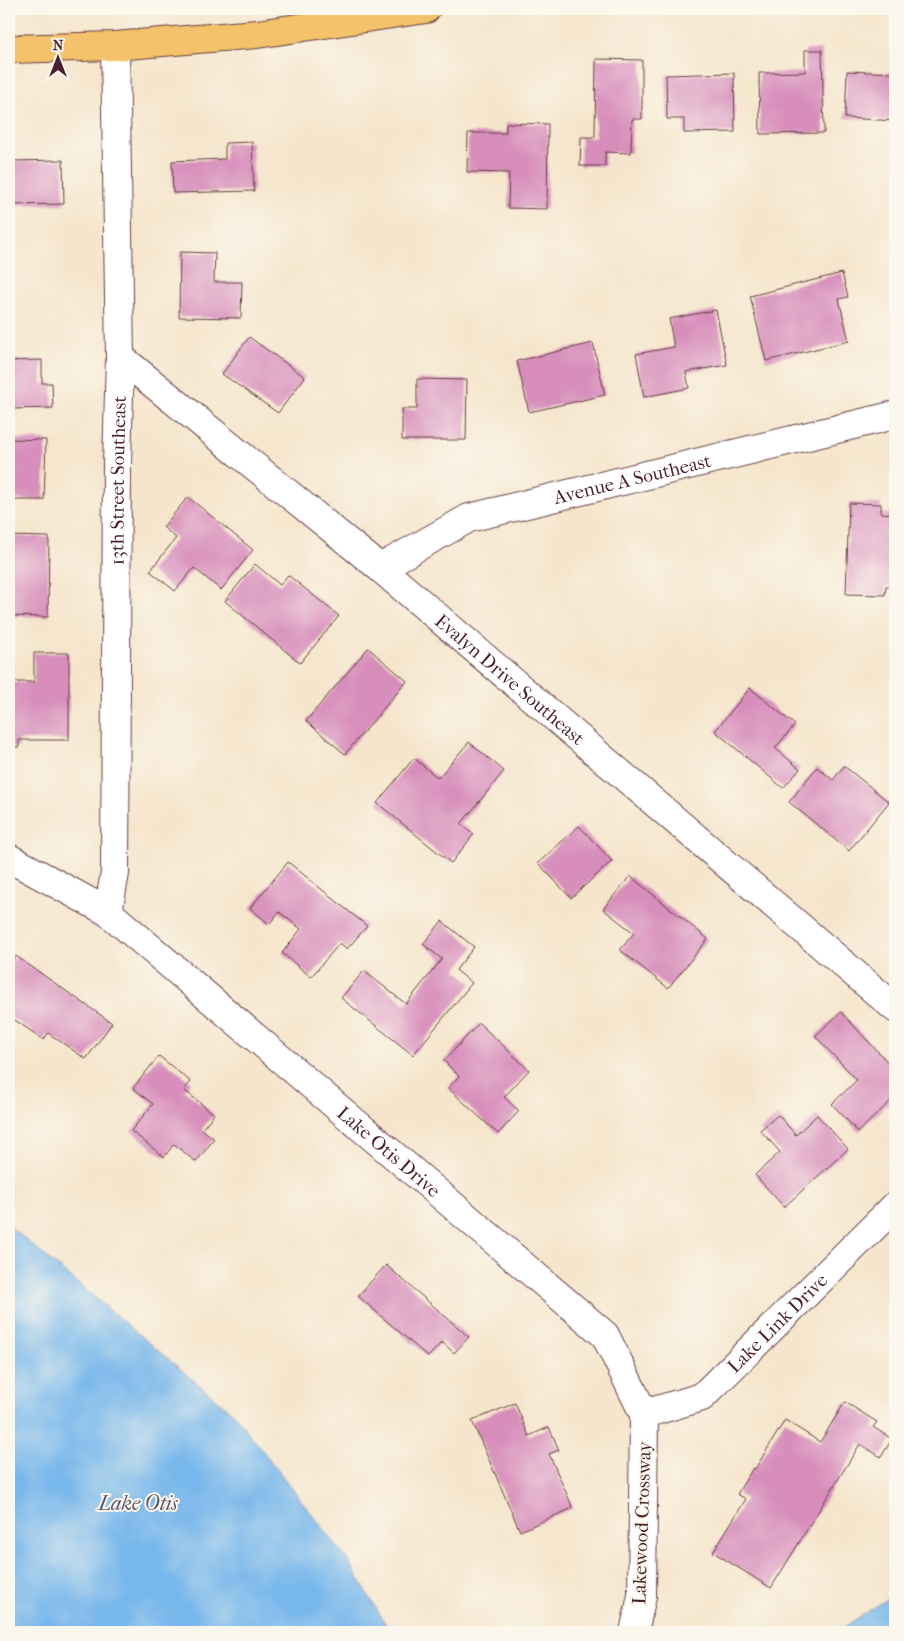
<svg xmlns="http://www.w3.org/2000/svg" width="904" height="1641" font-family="'IM FELL French Canon',serif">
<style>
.water{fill:#78b7eb;stroke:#616b8b}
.building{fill:#d78ebb}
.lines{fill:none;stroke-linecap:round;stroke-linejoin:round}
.minor-casing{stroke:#643d43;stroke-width:30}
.major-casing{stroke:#643d43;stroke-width:30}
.minor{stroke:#fff;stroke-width:28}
.major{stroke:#f3c26a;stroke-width:28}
.labels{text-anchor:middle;stroke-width:4;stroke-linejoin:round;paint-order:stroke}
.street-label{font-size:19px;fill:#4a1f2b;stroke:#fbf7ec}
.water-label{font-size:20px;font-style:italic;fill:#5a546e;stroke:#fbf7ec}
</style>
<rect width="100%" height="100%" fill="#fbf7ec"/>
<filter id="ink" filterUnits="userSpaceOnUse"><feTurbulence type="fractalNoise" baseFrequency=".02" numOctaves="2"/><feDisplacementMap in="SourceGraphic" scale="10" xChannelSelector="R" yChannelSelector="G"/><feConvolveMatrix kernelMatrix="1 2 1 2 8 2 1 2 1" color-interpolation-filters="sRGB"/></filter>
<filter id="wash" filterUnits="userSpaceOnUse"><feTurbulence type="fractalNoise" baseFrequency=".0096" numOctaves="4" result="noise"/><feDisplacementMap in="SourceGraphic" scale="20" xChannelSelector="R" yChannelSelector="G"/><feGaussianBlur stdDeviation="1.12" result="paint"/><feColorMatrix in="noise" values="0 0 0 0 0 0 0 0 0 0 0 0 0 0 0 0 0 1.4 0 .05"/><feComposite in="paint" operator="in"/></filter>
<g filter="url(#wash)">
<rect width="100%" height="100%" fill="#f5e5cc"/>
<!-- water -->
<path class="water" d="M9 1226 234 1414 349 1562 390 1632H9Z
M895 1594V1632H836Z"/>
<g id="blocks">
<!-- building -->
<path class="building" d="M805 50H822L824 133 760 134 759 73 805 72Z
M596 59 642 60V119H632L631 153 605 152V166H580L581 137H595Z
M847 71 895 73V121L845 118Z
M734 73 735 132 684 133V119H667L666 75Z
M506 123 548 124 547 209 508 208 509 173 467 172 468 133H506Z
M252 142 254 191 173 193 172 161 225 159V143Z
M63 160 64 204 9 205V161Z
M180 252 215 253 214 282H242L241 318 179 317Z
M842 273 848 297 839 299 849 341 766 361 750 296Z
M716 310 727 365 686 372 689 388 644 397 636 354 674 347 669 319Z
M249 337 305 377 278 413 222 374Z
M593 343 605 395 529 412 517 361Z
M42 360V383H52L53 408 9 409V361Z
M417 379 467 380 466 440H402V409H417Z
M9 439 46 440 44 500H9Z
M188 497 253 550 221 590 194 568 175 591 150 571 176 538 163 527Z
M849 503 881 504V513L895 514V586H886L885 595 846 594Z
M9 536 49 537 48 617 9 616Z
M255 564 280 585 288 575 339 616 300 663 225 601Z
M368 648 407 681 345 754 306 721Z
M34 653H69V740H19V747H9V682H34Z
M750 688 795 725 775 748 800 769 783 788 715 731Z
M469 742 504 771 461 824 474 834 451 863 377 803 414 758 438 778Z
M844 766 889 802 849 851 789 802 817 767 833 780Z
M579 826 612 861 571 898 538 863Z
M288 862 367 926 347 949 340 943 311 977 282 953 301 929 279 912 269 924 250 908Z
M630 876 708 939 668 988 620 950 634 933 603 909Z
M442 921 474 947 456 970 472 983 413 1055 341 998 364 971 406 1004 442 959 423 944Z
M16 956 112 1023 86 1059 48 1033 44 1040 9 1016V966Z
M841 1012 895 1070V1097L858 1132 832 1104 857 1080 815 1036Z
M479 1023 529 1070 504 1097 519 1111 498 1134 448 1088 459 1076 444 1061Z
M159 1056 191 1082 184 1090 214 1114 202 1129 214 1139 196 1162 174 1144 164 1157 131 1131 153 1104 133 1088Z
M778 1115 796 1135 817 1115 848 1149 784 1207 755 1175 780 1152 760 1130Z
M386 1265 469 1337 454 1353 442 1342 428 1357 358 1296Z
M845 1402 877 1422 873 1427 892 1439 881 1457 860 1444 771 1588 713 1552 746 1499 737 1494 753 1468 755 1469 785 1420 820 1442Z
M515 1403 529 1436 549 1427 559 1450 549 1454 573 1508 520 1531 472 1421Z"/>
</g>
</g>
<g filter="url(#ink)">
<use href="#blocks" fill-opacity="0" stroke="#643d43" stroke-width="1"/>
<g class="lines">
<!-- minor casing -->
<g class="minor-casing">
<g id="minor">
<path id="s1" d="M120 357 380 568 895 1008"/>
<path id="s2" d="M380 568 469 518 895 415"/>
<path id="s3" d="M9 858 108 912 605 1335 644 1414 642 1596 634 1632"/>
<path id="s4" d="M108 912 115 873 117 464 120 357 115 46"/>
<path id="s5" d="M644 1414 702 1397 895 1206"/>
</g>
</g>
<!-- major casing -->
<g class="major-casing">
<path id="major" d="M9 49 115 46 257 34 426 9"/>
</g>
<!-- minor -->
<use href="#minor" class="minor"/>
<!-- major -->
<use href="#major" class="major"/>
</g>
</g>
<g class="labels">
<!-- street labels -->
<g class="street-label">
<text dy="7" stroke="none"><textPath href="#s2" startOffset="270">Avenue A Southeast</textPath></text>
<text dy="7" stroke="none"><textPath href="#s4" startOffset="432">13th Street Southeast</textPath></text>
<text dy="7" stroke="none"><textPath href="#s1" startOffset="506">Evalyn Drive Southeast</textPath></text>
<text dy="7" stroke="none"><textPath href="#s3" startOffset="482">Lake Otis Drive</textPath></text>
<text dy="7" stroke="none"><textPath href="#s5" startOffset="166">Lake Link Drive</textPath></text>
<text transform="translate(641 1523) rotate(-88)" y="7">Lakewood Crossway</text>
</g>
<!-- water labels -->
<g class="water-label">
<text x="138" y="1510">Lake Otis</text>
</g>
</g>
<!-- margin -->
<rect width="904" height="1641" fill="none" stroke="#fbf7ec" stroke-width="30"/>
<!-- north arrow -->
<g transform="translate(58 58)" stroke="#fbf7ec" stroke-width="4" paint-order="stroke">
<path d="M0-4L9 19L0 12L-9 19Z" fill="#4a1f2b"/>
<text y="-8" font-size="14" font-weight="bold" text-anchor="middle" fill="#4a1f2b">N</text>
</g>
</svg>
